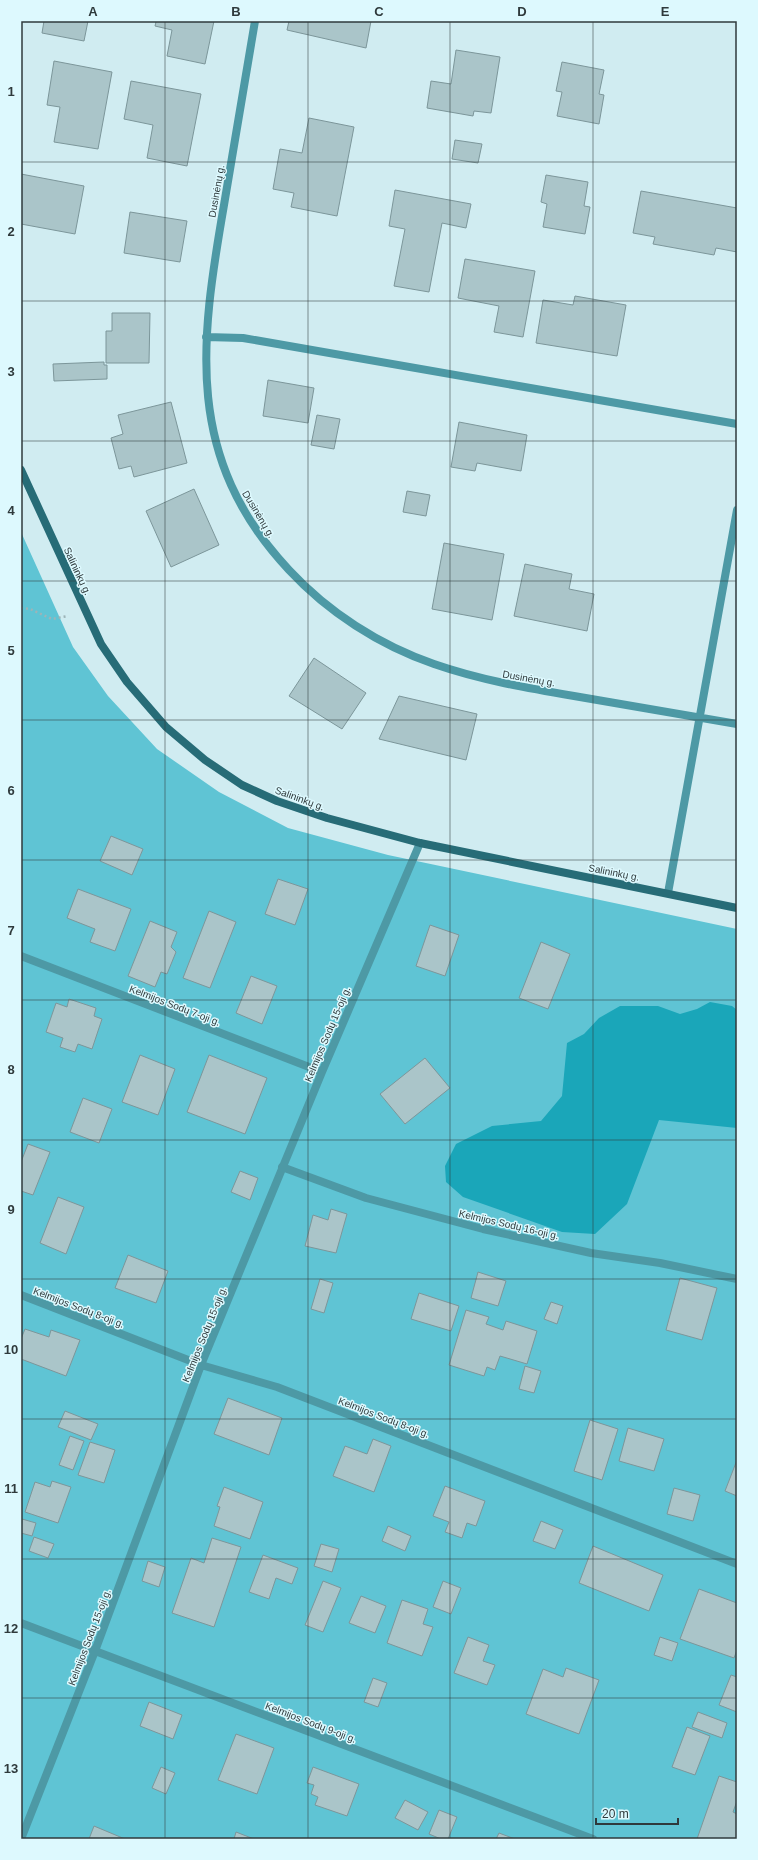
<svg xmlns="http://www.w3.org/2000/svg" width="758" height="1860" font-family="Arial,sans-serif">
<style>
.green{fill:#5fc4d4}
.water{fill:#1aa6b9}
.building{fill:#aac5c9;stroke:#7c969a}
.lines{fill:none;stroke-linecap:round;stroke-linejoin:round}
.path{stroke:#9db4b8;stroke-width:2.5;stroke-dasharray:2 3;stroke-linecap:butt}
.street{stroke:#4d99a5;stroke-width:8}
.secondary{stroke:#276c77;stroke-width:8}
.grid{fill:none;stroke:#2f3a3c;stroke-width:1;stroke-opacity:0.55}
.labels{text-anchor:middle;stroke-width:3;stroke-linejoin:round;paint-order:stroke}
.street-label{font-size:10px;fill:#2f3a3c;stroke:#ddf9fe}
.neatline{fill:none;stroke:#2f3a3c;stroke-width:1.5}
.grid-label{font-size:13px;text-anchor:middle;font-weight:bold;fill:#2f3a3c}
</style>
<rect width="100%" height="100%" fill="#d0ecf1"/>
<!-- green -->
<path class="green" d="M21 532 73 647 108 696 157 749 219 792 288 828 388 855 737 929V1839H21Z"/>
<!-- water -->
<path class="water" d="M710 1002 732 1006 737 1010V1128L659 1120 627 1204 595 1234 562 1232 463 1197 446 1182 445 1166 456 1144 492 1126 541 1121 562 1096 567 1043 584 1034 599 1018 620 1006H658L680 1014 697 1009Z"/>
<!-- building -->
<path class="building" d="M44 21H88L84 41 42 33Z
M153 21H214L205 64 167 56 172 30 155 26 156 22Z
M289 21H371L366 48 287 30Z
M456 50 500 57 491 113 474 111 473 116 427 108 431 81 451 84Z
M54 61 112 72 98 149 54 142 60 107 47 105Z
M562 62 604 70 599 94 604 95 599 124 557 116 562 92 556 91Z
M131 81 201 94 187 166 147 158 153 125 124 119Z
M309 118 354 127 337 216 291 207 294 193 273 189 280 149 302 153Z
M455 140 482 144 478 163 452 159Z
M21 174 84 186 75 234 21 224Z
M546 175 588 182 584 206 590 207 585 234 543 227 547 204 541 202Z
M395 190 471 204 466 228 442 223 429 292 394 286 405 229 389 226Z
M641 191 737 208V252L716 248 714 255 653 244 655 237 633 233Z
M130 212 187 221 180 262 124 253Z
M465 259 535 271 523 337 494 332 499 306 458 298Z
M575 296 626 305 617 356 536 343 543 300 573 305Z
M112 313H150L149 363H106V331H112Z
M104 362V365H107V379L54 381 53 364Z
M268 380 314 388 308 423 263 416Z
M171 402 187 463 134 477 131 466 119 469 111 438 123 434 118 415Z
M317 415 340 419 334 449 311 445Z
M459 422 527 435 521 471 477 463 475 471 451 467Z
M194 489 219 545 171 567 146 511Z
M407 491 430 495 426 516 403 512Z
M444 543 504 554 492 620 432 609Z
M525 564 572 574 569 589 594 594 587 631 514 616Z
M314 658 366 693 342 729 289 696Z
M399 696 477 714 466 760 379 739Z
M111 836 143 849 132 875 100 861Z
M278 879 308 889 295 925 265 914Z
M78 889 131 909 115 951 90 942 95 929 67 918Z
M209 911 236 922 210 988 183 978Z
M150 921 177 932 171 947 176 952 167 974 161 972 155 987 128 976Z
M430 925 459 935 445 976 416 966Z
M541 942 570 954 548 1009 519 998Z
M251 976 277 986 262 1024 236 1013Z
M69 999 96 1008 94 1016 102 1019 92 1049 78 1044 75 1052 60 1047 63 1038 46 1032 56 1003 67 1007Z
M140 1055 175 1069 158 1115 122 1102Z
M209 1055 267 1078 245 1134 187 1112Z
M425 1058 450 1088 405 1124 380 1094Z
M83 1098 112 1109 99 1143 70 1132Z
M28 1144 50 1152 33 1195 21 1191V1162Z
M240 1171 258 1178 250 1200 231 1192Z
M58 1197 84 1207 66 1254 40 1243Z
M331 1209 347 1214 336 1253 305 1246 313 1215 328 1220Z
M128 1255 168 1271 156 1303 115 1288Z
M478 1272 506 1281 498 1306 471 1298Z
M680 1278 717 1288 702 1340 666 1330Z
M320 1279 333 1283 324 1313 311 1309Z
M419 1293 459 1306 451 1331 411 1319Z
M551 1302 563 1306 557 1324 544 1319Z
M466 1310 489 1317 486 1324 503 1330 506 1321 537 1331 527 1364 500 1356 495 1370 487 1367 484 1376 449 1365Z
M25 1329 49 1337 51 1330 80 1340 66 1376 21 1359V1339Z
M525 1366 541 1371 534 1393 519 1389Z
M228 1398 282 1418 269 1455 214 1434Z
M65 1411 98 1424 91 1440 58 1427Z
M590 1420 618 1429 602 1480 574 1471Z
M628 1428 664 1439 654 1471 619 1461Z
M70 1436 84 1441 73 1470 59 1465Z
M373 1439 391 1446 374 1492 333 1476 345 1446 367 1454Z
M90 1442 115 1450 104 1483 78 1475Z
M737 1460V1496L725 1491Z
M52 1481 71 1487 58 1523 25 1512 35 1482 50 1487Z
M445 1486 485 1501 476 1526 467 1523 462 1538 445 1532 449 1522 433 1516Z
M224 1487 263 1502 250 1539 214 1526 220 1507 217 1506Z
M674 1488 700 1495 693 1521 667 1514Z
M22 1519 36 1523 32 1536 21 1533Z
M541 1521 563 1530 555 1549 533 1541Z
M388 1526 411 1536 405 1551 382 1541Z
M34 1537 54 1544 48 1558 29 1551Z
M212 1538 241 1547 214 1627 172 1613 191 1558 204 1563Z
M321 1544 339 1549 332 1572 314 1566Z
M593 1546 663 1575 649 1611 579 1583Z
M263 1555 298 1568 292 1584 276 1578 269 1599 249 1592Z
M148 1561 165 1567 159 1587 142 1581Z
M323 1581 341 1588 323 1632 305 1625Z
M443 1581 461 1588 451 1614 433 1607Z
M699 1589 737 1603V1650L734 1658 680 1639Z
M361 1596 386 1606 375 1633 349 1623Z
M402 1600 428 1609 423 1624 433 1627 422 1656 387 1643Z
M468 1637 489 1645 483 1661 495 1665 487 1685 454 1673Z
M660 1637 678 1643 672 1661 654 1655Z
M566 1668 599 1680 579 1734 526 1714 543 1669 563 1677Z
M731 1675 737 1677V1712L719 1705Z
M373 1678 387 1683 378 1707 364 1702Z
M149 1702 182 1715 173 1739 140 1726Z
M698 1712 727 1723 722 1738 692 1727Z
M687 1727 710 1736 695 1775 672 1767Z
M236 1734 274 1748 257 1794 218 1780Z
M161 1767 175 1773 166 1794 152 1788Z
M313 1767 359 1784 347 1816 315 1805 318 1797 311 1794 314 1785 307 1783Z
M719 1776 737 1782V1801L733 1812 737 1814V1839H697Z
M405 1800 428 1812 418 1830 395 1818Z
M439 1810 457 1817 448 1839H441L429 1834Z
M94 1826 125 1839H89Z
M236 1832 254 1839H234Z
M499 1833 515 1839H496Z"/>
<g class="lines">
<!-- path -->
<path class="path" d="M21 608 30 609 52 619 68 616"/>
<!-- street -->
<path class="street" d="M255 21C245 82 234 143 224 205 200 343 184 458 289 570 328 612 379 645 434 664 480 680 527 688 574 696 629 705 683 715 737 724
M206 337 243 338 737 424
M668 893 737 510
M21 956 322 1072
M282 1167 366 1198 483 1229 591 1253 660 1263 737 1279
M21 1295 201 1365 277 1387 737 1564
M21 1623 593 1839
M21 1839 95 1651 201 1365 322 1072 420 843"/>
<!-- secondary -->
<path class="secondary" d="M21 470 101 644 127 682 166 727 205 760 242 785 277 801 327 818 420 843 737 908"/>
</g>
<!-- grid -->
<path class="grid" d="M165 21V1839M308 21V1839M450 21V1839M593 21V1839M21 162H737M21 301H737M21 441H737M21 581H737M21 720H737M21 860H737M21 1000H737M21 1140H737M21 1279H737M21 1419H737M21 1559H737M21 1698H737"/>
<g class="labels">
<!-- street labels -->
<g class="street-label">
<text transform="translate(216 191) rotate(-80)" y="4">Dusinėnų g.</text>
<text transform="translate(259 514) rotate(59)" y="4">Dusinėnų g.</text>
<text transform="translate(78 571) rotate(65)" y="4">Salininkų g.</text>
<text transform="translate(529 678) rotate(10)" y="4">Dusinėnų g.</text>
<text transform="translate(300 798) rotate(20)" y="4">Salininkų g.</text>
<text transform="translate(614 872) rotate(11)" y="4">Salininkų g.</text>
<text transform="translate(175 1005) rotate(21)" y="4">Kelmijos Sodų 7-oji g.</text>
<text transform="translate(327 1034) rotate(-67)" y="4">Kelmijos Sodų 15-oji g.</text>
<text transform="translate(509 1224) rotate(13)" y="4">Kelmijos Sodų 16-oji g.</text>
<text transform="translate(79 1307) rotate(21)" y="4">Kelmijos Sodų 8-oji g.</text>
<text transform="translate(204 1334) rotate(-68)" y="4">Kelmijos Sodų 15-oji g.</text>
<text transform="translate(384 1417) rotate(21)" y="4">Kelmijos Sodų 8-oji g.</text>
<text transform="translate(89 1637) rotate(-69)" y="4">Kelmijos Sodų 15-oji g.</text>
<text transform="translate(311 1722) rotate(21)" y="4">Kelmijos Sodų 9-oji g.</text>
</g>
</g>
<!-- border -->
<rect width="758" height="1860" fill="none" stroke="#ddf9fe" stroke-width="44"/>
<!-- scale -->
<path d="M596 1818v6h82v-6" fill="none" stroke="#2f3a3c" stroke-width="2"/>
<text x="602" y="1818" font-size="12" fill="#2f3a3c" stroke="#ddf9fe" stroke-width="3" paint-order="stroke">20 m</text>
<rect x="22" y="22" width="714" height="1816" class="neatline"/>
<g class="grid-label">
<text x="93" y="16">A</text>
<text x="236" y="16">B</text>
<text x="379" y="16">C</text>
<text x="522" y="16">D</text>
<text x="665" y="16">E</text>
<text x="11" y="96">1</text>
<text x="11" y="236">2</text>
<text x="11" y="376">3</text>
<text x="11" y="515">4</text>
<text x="11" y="655">5</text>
<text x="11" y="795">6</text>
<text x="11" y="935">7</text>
<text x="11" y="1074">8</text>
<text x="11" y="1214">9</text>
<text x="11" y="1354">10</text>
<text x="11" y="1493">11</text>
<text x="11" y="1633">12</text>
<text x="11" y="1773">13</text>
</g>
</svg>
